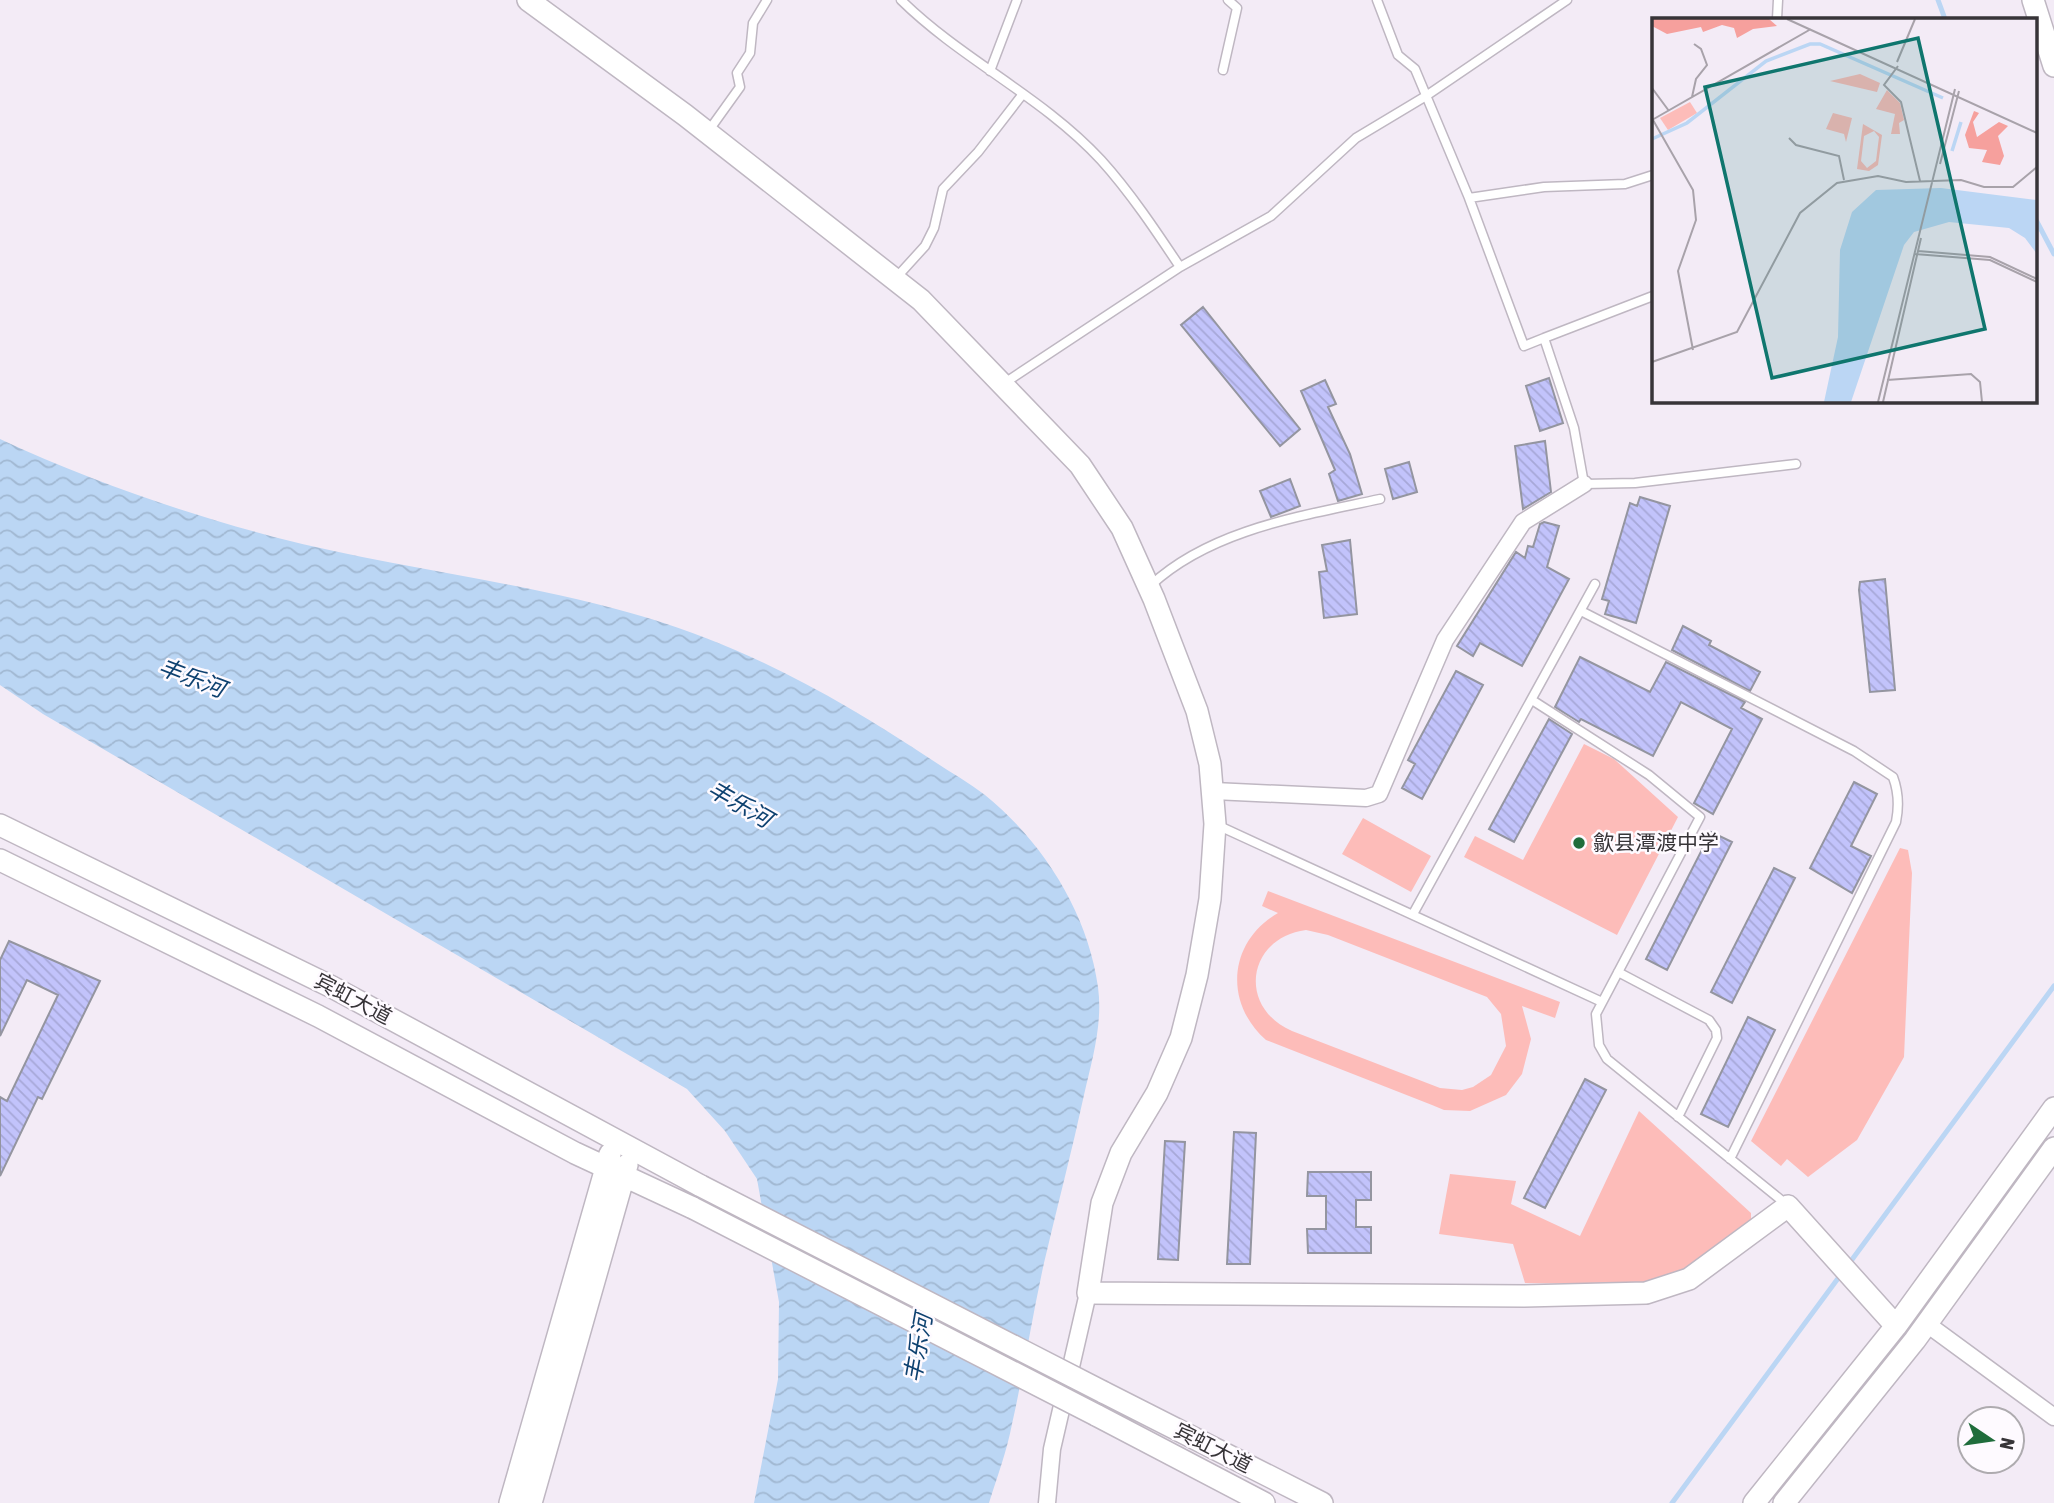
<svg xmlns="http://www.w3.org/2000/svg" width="2054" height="1503" font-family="'Asap Condensed','Noto Sans SC',sans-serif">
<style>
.grass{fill:#fdbcb9;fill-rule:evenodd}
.water{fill:url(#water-waves)}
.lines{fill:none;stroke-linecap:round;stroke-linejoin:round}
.stream{stroke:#bbd6f4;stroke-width:5}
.building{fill:url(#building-back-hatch);stroke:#9495a0;stroke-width:2}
.lane-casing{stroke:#bfb7c2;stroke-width:11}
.street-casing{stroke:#bfb7c2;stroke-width:19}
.secondary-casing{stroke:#bfb7c2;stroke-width:24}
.lane{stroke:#fff;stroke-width:8}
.street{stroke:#fff;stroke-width:16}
.secondary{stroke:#fff;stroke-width:21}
.secondary-bridge-casing{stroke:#bfb7c2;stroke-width:24;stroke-linecap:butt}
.secondary-bridge{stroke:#fff;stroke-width:21}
.poi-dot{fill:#206d3c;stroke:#fefaff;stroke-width:2.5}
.labels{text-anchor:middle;stroke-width:5;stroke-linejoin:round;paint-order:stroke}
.poi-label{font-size:21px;fill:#373438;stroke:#fefaff;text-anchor:start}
.street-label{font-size:21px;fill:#373438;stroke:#fefaff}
.water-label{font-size:23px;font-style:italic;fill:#0e4170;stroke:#fefaff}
.inset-river{fill:none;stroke:#bbd6f4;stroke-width:3.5}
.inset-road{fill:none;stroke:#a8a2aa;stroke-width:2}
.view{fill:#0f766e;fill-opacity:0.15;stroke:#0f766e;stroke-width:3.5}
.inset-edge{fill:none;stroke:#373438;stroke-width:3.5}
</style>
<defs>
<pattern id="water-waves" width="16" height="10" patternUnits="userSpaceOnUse" patternTransform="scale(1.75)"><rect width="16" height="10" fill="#bbd6f4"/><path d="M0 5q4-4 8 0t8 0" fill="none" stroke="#a1b8d2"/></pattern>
<pattern id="building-back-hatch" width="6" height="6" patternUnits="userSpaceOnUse" patternTransform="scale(1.75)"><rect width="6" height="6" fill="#c2c3fb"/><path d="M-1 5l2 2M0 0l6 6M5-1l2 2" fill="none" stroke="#a7a8d8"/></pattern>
</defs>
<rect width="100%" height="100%" fill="#f3ebf6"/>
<!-- grass -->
<path class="grass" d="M1584 744 1614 759 1678 817 1617 935 1464 857 1475 836 1523 860Z
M1363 818 1431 856 1411 892 1342 854Z
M1900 848 1908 850 1912 873 1904 1057 1857 1140 1808 1177 1787 1159 1781 1166 1751 1141Z
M1268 891 1560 1002 1555 1018 1522 1006 1531 1039 1522 1074 1506 1095 1470 1111 1444 1110 1432 1105 1266 1040C1223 1002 1229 941 1278 913L1262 906ZM1306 930 1328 935 1487 997 1501 1014 1506 1046 1491 1075 1473 1087 1462 1090 1440 1088 1292 1031C1237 1007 1247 938 1306 930Z
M1639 1111 1751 1213V1219L1684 1273 1646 1285 1525 1283 1513 1244 1439 1234 1450 1174 1516 1181 1511 1204 1580 1236Z"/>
<!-- water -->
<path class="water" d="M0 439C88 480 180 512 274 537 398 569 525 581 648 618 751 649 843 701 932 760 950 772 968 782 985 795 1043 842 1088 913 1098 987 1103 1024 1092 1060 1084 1095 1072 1151 1057 1207 1044 1263 1032 1317 1024 1371 1012 1424 1007 1451 997 1477 989 1503H754L778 1379 779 1302 757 1179 725 1131 687 1089 43 714 0 685Z"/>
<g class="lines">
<!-- stream -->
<path class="stream" d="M1938 0 1945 19
M2035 218 2054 254
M1848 1265 2054 986
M1672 1503 1842 1273"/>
</g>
<!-- building -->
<path class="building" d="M1203 307 1300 429 1280 446 1181 325Z
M1549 378 1563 423 1540 431 1526 386Z
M1325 380 1336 404 1328 407 1350 454 1362 494 1338 501 1329 474 1335 470 1301 391Z
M1545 441 1551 492 1523 509 1515 446Z
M1409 462 1417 492 1393 499 1385 469Z
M1290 479 1300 506 1271 517 1260 491Z
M1640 497 1670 506 1636 623 1605 614 1609 601 1602 599 1630 503 1637 506Z
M1544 522 1559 526 1547 567 1569 579 1522 666 1480 643 1473 656 1457 646 1516 552 1525 558 1528 546 1533 547 1540 524Z
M1350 540 1357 614 1324 618 1319 572 1327 571 1322 545Z
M1885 579 1895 690 1870 692 1859 590 1860 582Z
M1683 626 1711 641 1709 645 1760 672 1750 691 1672 650Z
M1580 657 1650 692 1666 662 1745 702 1741 708 1762 719 1713 814 1694 803 1732 729 1681 702 1653 756 1581 719 1579 722 1555 707Z
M1456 671 1483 685 1422 799 1402 788 1415 764 1408 760Z
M1549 719 1572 734 1514 842 1489 829Z
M1854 782 1877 794 1851 846 1871 856 1852 893 1810 868Z
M1711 832 1732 842 1667 970 1646 959Z
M1774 868 1795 878 1732 1003 1711 992Z
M9 941 100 981 42 1099 38 1097 0 1176V1097L7 1101 58 995 27 980 0 1036V960Z
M1748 1017 1775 1030 1728 1127 1701 1114Z
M1585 1079 1606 1090 1545 1208 1524 1198Z
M1234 1132 1256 1133 1250 1264H1227Z
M1165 1141 1185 1142 1178 1260 1158 1259Z
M1308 1172H1371V1200H1356V1227H1371V1253H1308L1307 1229H1326V1196H1307Z"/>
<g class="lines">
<!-- lane casing -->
<g class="lane-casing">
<path id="lane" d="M901 0C962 60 1043 97 1101 160 1130 192 1156 231 1180 267
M1377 0 1398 55 1415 69 1469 198 1524 346 1544 338 1574 428 1584 484 1635 483 1796 464
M1777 19 1778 0
M1223 70 1237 8 1228 0
M990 71 1017 0
M707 133 740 87 737 73 750 53 753 23 767 0
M1469 198 1544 187 1625 184 1653 175
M895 279 925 246 934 228 943 189 978 152 1022 95
M1544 338 1653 296
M1003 384 1180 267 1271 216 1356 138 1426 96 1567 0
M1151 585C1212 529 1302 516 1380 499
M1581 611 1854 751 1893 777C1899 793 1899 807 1896 822L1730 1159
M1532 700 1649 775 1700 817 1596 1014 1599 1045 1607 1059 1786 1204
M1217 825 1602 1002
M1413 914 1595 584
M1618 972 1709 1020 1716 1030 1717 1038 1678 1117"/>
</g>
<!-- street casing -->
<g class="street-casing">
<path id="street" d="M1214 791 1366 798 1379 794 1445 640 1523 522 1584 484
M1927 1324 2054 1417
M1047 1503 1052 1449 1088 1293"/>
</g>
<!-- secondary casing -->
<g class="secondary-casing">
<path id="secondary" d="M528 0 685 115 921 300 1080 465 1122 528 1154 599 1197 711 1210 764 1215 824 1210 899 1197 975 1181 1038 1157 1093 1121 1153 1102 1203 1088 1293 1524 1296 1646 1293 1689 1279 1788 1206 1896 1326
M2033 0 2054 66
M0 825 332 987 701 1186
M0 860 318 1016 575 1153 693 1208
M1103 1392 1322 1503
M1096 1415 1264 1503
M510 1503 610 1154
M531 1503 627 1165
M1754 1503 1896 1326 2054 1108
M1784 1503 1915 1340 2054 1148"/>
</g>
<!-- lane -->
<use href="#lane" class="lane"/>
<!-- street -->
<use href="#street" class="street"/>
<!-- secondary -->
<use href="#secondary" class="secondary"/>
<!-- secondary-bridge casing -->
<g class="secondary-bridge-casing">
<path id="secondary-bridge" d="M701 1186 1103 1392
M693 1208 1096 1415"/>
</g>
<!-- secondary-bridge -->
<use href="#secondary-bridge" class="secondary-bridge"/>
</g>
<!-- markers -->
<circle class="poi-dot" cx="1579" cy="843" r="7"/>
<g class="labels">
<!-- poi labels -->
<g class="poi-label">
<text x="1593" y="850">歙县潭渡中学</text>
</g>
<!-- street labels -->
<g class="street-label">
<text transform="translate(353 999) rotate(28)" y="7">宾虹大道</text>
<text transform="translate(1213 1448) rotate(27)" y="7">宾虹大道</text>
</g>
<!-- water labels -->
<g class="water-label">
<text transform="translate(192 678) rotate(21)" y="8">丰乐河</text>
<text transform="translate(740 804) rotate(30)" y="8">丰乐河</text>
<text transform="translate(918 1348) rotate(-80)" y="8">丰乐河</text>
</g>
</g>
<!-- overview -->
<g transform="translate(1652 18)">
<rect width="385" height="385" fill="#f3ebf6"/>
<path d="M208 56 228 65 225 74 178 63ZM235 72 248 85 252 102 247 105 248 116H239L243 96 224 91ZM181 95 200 100 194 124 192 116 174 111ZM211 106 230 117 226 147 217 153 205 151ZM222 113 227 119 224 143 215 150 209 143 212 118Z" fill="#fdbcb9" fill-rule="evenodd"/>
<path d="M0 1H117L125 8 101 11 85 20 82 10 70 7 51 14 49 9 15 16 0 8ZM322 93 327 95 321 104 325 119 347 104 356 108 346 118 352 138 348 147 330 144 335 132 317 130 313 117Z" fill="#f6a09d"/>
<path d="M38 84 45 95 16 112 8 100Z" fill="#fdbcb9"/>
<path d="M289 170 385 182V236L373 220 357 210 297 204 262 214 252 227 199 384H172L186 319 188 232 200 194 224 172Z" fill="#bbd6f4"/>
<path class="inset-river" d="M0 121 35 105 114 43 158 26H168L291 80M300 133 309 104"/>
<path class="inset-road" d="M135 1 385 115M245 44 263 1M246 48 232 67 249 84 268 163M0 70 17 93M40 79 44 61 55 47 49 31 42 26M0 102 159 11M1 102 41 172 44 202 26 253 41 332M137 120 144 127 187 138 192 162M288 146 307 73M266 233 338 239 385 261M263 236 338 242 385 264M0 344 85 314 148 195 185 165 226 158 254 164 309 162 332 169H361L385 149M235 362 319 356 328 364 330 384M226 384 303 71M231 384 269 220"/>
<path class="view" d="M266 20 333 311 120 360 53 69Z"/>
<rect width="385" height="385" class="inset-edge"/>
</g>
<!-- north arrow -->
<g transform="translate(1991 1440) rotate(103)"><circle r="33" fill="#fefaff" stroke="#aeabaf" stroke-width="2"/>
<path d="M0-5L12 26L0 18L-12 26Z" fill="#206d3c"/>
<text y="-10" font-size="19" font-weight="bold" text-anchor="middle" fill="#373438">N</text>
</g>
</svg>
